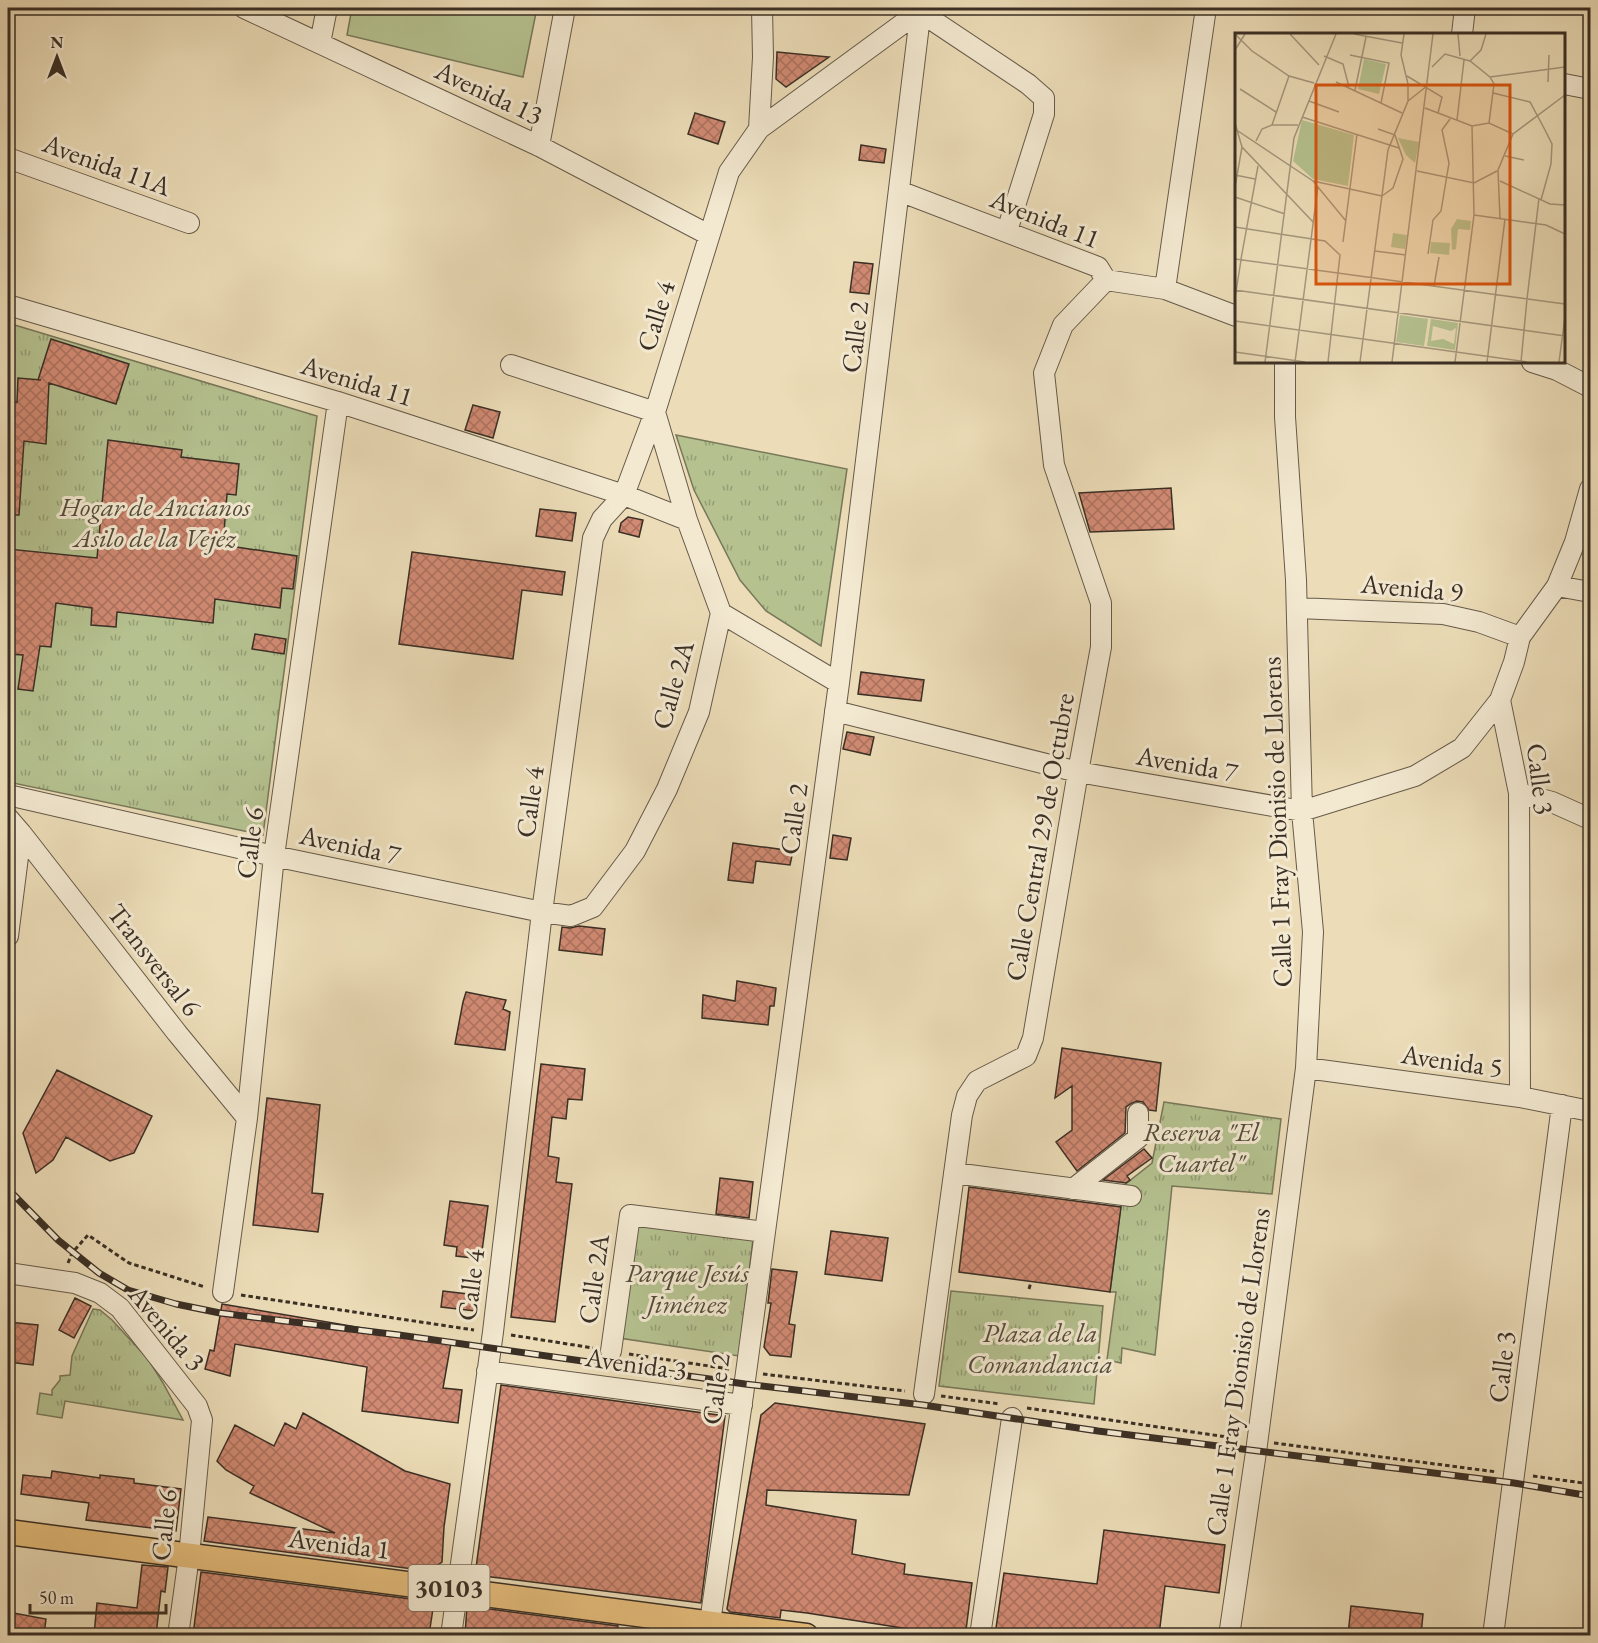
<svg xmlns="http://www.w3.org/2000/svg" width="1598" height="1643" font-family="'EB Garamond',serif">
<style>
.grass{fill:#b5c290;stroke:#78785a;stroke-width:1.5}
.park{fill:url(#park-tufts);stroke:#78785a;stroke-width:1.5}
.building{fill:url(#building-cross-hatch);stroke:#3a2f25;stroke-width:1.5}
.lines{fill:none;stroke-linecap:round;stroke-linejoin:round}
.minor-casing{stroke:#665a4a;stroke-width:22}
.major-casing{stroke:#3a2f25;stroke-width:27}
.path{stroke:#3a2f25;stroke-width:3;stroke-dasharray:4.5 3;stroke-linecap:butt}
.minor{stroke:#f3e9d1;stroke-width:20}
.major{stroke:#e6be7c;stroke-width:24}
.rail-casing{stroke:#3a2f25;stroke-width:7}
.rail{stroke:#f3e9d1;stroke-width:4.5;stroke-dasharray:14;stroke-linecap:butt}
.labels{text-anchor:middle;stroke-width:6;stroke-linejoin:round;paint-order:stroke}
.shield{fill:#f3e9d1;stroke:#726759;stroke-width:1.5}
.shield-label{font-size:26px;font-weight:bold;fill:#3a2f25}
.street-label{font-size:27px;fill:#3a2f25;stroke:#f3e9d1}
.park-label{font-size:27px;font-style:italic;fill:#534c3a;stroke:#f3e9d1}
.inset-road{fill:none;stroke:#a5977d;stroke-width:1.5}
.view{fill:#d7550e;fill-opacity:0.15;stroke:#d7550e;stroke-width:3}
.inset-edge{fill:none;stroke:#3a2f25;stroke-width:3}
</style>
<defs>
<pattern id="park-tufts" width="24" height="20" patternUnits="userSpaceOnUse" patternTransform="scale(1.5)"><rect width="24" height="20" fill="#b5c290"/><path d="M3 7l-1-3M5 7V3M7 7l1-3M15 17l-1-3M17 17v-4M19 17l1-3" fill="none" stroke="#949e75"/></pattern>
<pattern id="building-cross-hatch" width="8" height="8" patternUnits="userSpaceOnUse" patternTransform="scale(1.5)"><rect width="8" height="8" fill="#d18a73"/><path d="M0 0l8 8M0 8l8-8" fill="none" stroke="#ab715e"/></pattern>
</defs>
<rect width="100%" height="100%" fill="#ecddb8"/>
<filter id="stains"><feTurbulence type="fractalNoise" baseFrequency=".00333" numOctaves="4"/><feColorMatrix values="0 0 0 0 .2 0 0 0 0 .09 0 0 0 0 .02 0 0 0 .5 -.17"/></filter>
<radialGradient id="worn" r=".72"><stop offset=".6" stop-color="#630" stop-opacity="0"/><stop offset="1" stop-color="#630" stop-opacity=".3"/></radialGradient>
<!-- grass -->
<path class="grass" d="M352 8H537L523 77 347 35Z"/>
<!-- park -->
<path class="park" d="M8 323 317 416 263 835 8 782Z
M676 435 847 469 821 646 766 611 740 580 694 490Z
M1164 1102 1281 1119 1272 1194 1172 1186 1155 1355 1122 1348 1121 1363 1107 1360 1116 1292H1110L1121 1204 1135 1205 1136 1192 1118 1190 1152 1163Z
M636 1223 753 1239 739 1356 619 1338Z
M951 1291 1103 1306 1094 1404 939 1386Z
M93 1309 100 1310 112 1320 148 1359 163 1383 183 1420 65 1401 62 1418 37 1414 40 1393 52 1395V1390L60 1380V1376L70 1375 72 1356Z"/>
<!-- building -->
<path class="building" d="M777 52 829 57 786 87 776 79Z
M695 113 725 122 718 144 688 134Z
M861 145 886 149 884 163 859 160Z
M854 262 873 264 869 294 850 292Z
M51 339 129 364 116 404 49 383 46 444 24 441 19 515H8V406L11 407V401L17 402 18 378 41 380H38Z
M473 405 500 412 493 438 465 430Z
M108 440 182 450 181 457 239 464 236 495 227 494 223 545 297 556 293 589 282 588 280 608 215 599 213 623 117 612 116 627 91 625 92 608 56 603 51 647 40 646 33 691 18 689 23 655 9 654 12 628H8V549L97 558Z
M1171 488 1174 529 1090 532 1079 493Z
M540 509 576 513 572 541 536 536Z
M628 517 643 520 639 537 619 532 621 523Z
M412 552 565 572 562 595 522 590 513 659 399 644Z
M255 634 286 639 284 654 252 649Z
M861 672 924 680 921 701 858 694Z
M847 732 874 737 870 755 843 749Z
M833 835 851 838 847 860 830 858Z
M733 843 793 851 790 865 756 861 753 883 728 880Z
M579 926 605 929 602 955 559 950 562 927 570 928Z
M737 981 776 988 774 1006H770L768 1025 702 1018 703 995 735 1001Z
M466 992 506 1000 503 1009 510 1012 505 1050 455 1044 463 1002Z
M1062 1048 1161 1063 1156 1111 1149 1110 1143 1102 1137 1101 1132 1103 1126 1107 1125 1133 1077 1171 1056 1142 1072 1130V1086L1055 1098Z
M541 1064 585 1069 582 1100 568 1099 566 1119 552 1117 548 1156 559 1158 556 1182 572 1184 555 1322 511 1317Z
M57 1070 152 1116 134 1153 110 1161 66 1137 53 1160 36 1173 23 1133Z
M267 1098 320 1105 312 1193 323 1194 318 1232 253 1225Z
M1144 1149 1152 1158 1127 1176 1130 1180 1126 1183 1103 1180Z
M720 1178 753 1182 749 1218 716 1214Z
M969 1187 1121 1207 1110 1292 959 1272Z
M450 1201 488 1206 481 1259 456 1256 457 1247 444 1245Z
M831 1231 888 1238 882 1281 825 1274Z
M772 1269 797 1272 789 1324 795 1325 791 1357 770 1355 764 1347 771 1303H768Z
M443 1291 476 1295 475 1311 441 1307Z
M75 1298 91 1306 74 1338 59 1330Z
M222 1304 451 1343 443 1388 462 1390 458 1423 362 1411 367 1367 235 1344 230 1376 205 1369 210 1350 214 1351Z
M8 1322 38 1325 33 1365 8 1362Z
M501 1385 725 1416 701 1603 475 1575Z
M775 1403 925 1424 909 1495 767 1490 766 1505 856 1520 852 1554 905 1564 904 1574 972 1583 966 1630 956 1635H947L807 1613 781 1610 780 1618 730 1612 727 1609 761 1415Z
M303 1413 405 1471 450 1484 444 1527 442 1562 433 1568 413 1569 204 1541 208 1517 335 1533 250 1493 254 1486 226 1470 217 1461 235 1425 274 1446 285 1423 296 1429Z
M52 1471 100 1478V1475L134 1479V1483L181 1489 176 1531 86 1520 89 1503 21 1494 23 1475 51 1478Z
M1104 1530 1225 1545 1219 1593 1165 1586 1159 1635H995L1004 1573 1097 1584Z
M142 1565 168 1567 165 1592 161 1591 156 1635H94L97 1603 137 1608Z
M201 1572 434 1602 429 1635H193Z
M467 1606 618 1626 617 1635H465Z
M1351 1606 1423 1614 1421 1635H1348Z
M8 1612 46 1619 44 1635H8Z"/>
<g class="lines">
<!-- minor casing -->
<g class="minor-casing">
<path id="minor" d="M244 8 539 146 709 235
M914 8 1028 84 1044 98V114L1007 231
M1462 34 1465 8
M320 43 327 8
M1564 84 1590 89
M759 129 920 11
M539 146 565 8
M8 158 189 223
M899 191 1098 267 1106 280 1165 289 1236 316
M1165 289 1206 8
M8 305 338 402 624 495 687 520
M1532 362 1557 370 1590 387
M1557 586 1590 592
M1297 608 1443 614 1479 622 1520 637
M721 613 839 683
M835 711 1078 772 1302 811 1415 776 1462 748 1500 700
M1519 793 1552 802 1590 819
M8 795 274 856 542 912 571 916 593 907 635 851 667 789 699 712 721 613 687 520 655 412 511 365
M8 818 21 833 177 1033 247 1118
M8 936 21 833
M1306 1068 1520 1097 1590 1111
M1520 1097 1519 793 1500 700 1514 662 1520 637 1557 586 1575 542 1590 489
M954 1173 1131 1196
M1073 1189 1138 1138V1113
M8 1273 75 1283 100 1293 120 1308 197 1406 202 1420 189 1556 178 1636
M223 1292 247 1118 274 856 338 402
M611 1351 630 1215 765 1232
M487 1371 742 1405
M924 1394 962 1115 967 1096 977 1081 1026 1056 1033 1038 1078 772 1101 647V603L1054 465 1044 373 1063 325 1106 280
M451 1636 493 1332 542 912 593 538 602 519 624 495 655 412 729 172 759 129 763 57 762 8
M708 1636 743 1395 839 683 921 8
M980 1636 1012 1418
M1229 1636 1256 1452 1306 1068 1313 932 1302 811 1296 580 1285 417V362
M1493 1636 1562 1105"/>
</g>
<!-- major casing -->
<g class="major-casing">
<path id="major" d="M8 1532 806 1636"/>
</g>
<!-- path -->
<path class="path" d="M68 1263 72 1253 88 1235 129 1263 205 1287
M1029 1289 1031 1282
M241 1295 474 1330
M511 1335 593 1348
M629 1354 729 1369
M763 1374 905 1391
M941 1396 1000 1404
M1027 1408 1241 1439
M1274 1443 1497 1472
M1533 1476 1590 1484"/>
<!-- minor -->
<use href="#minor" class="minor"/>
<!-- major -->
<use href="#major" class="major"/>
<!-- rail casing -->
<g class="rail-casing">
<path id="rail" d="M8 1189 58 1240 99 1273 128 1290 176 1304 220 1313 399 1335 745 1384 923 1405 1098 1431 1514 1483 1590 1496"/>
</g>
<!-- rail -->
<use href="#rail" class="rail"/>
</g>
<g class="labels">
<!-- shield labels -->
<rect class="shield" x="408.5" y="1565" width="81" height="46" rx="4.5"/>
<g class="shield-label">
<text x="449" y="1597">30103</text>
</g>
<!-- street labels -->
<g class="street-label">
<text transform="translate(489 93) rotate(25)" y="9">Avenida 13</text>
<text transform="translate(107 165) rotate(20)" y="9">Avenida 11A</text>
<text transform="translate(1045 219) rotate(22)" y="9">Avenida 11</text>
<text transform="translate(656 316) rotate(-73)" y="9">Calle 4</text>
<text transform="translate(855 337) rotate(-83)" y="9">Calle 2</text>
<text transform="translate(357 381) rotate(17)" y="9">Avenida 11</text>
<text transform="translate(1412 588) rotate(5)" y="9">Avenida 9</text>
<text transform="translate(673 685) rotate(-74)" y="9">Calle 2A</text>
<text transform="translate(1187 764) rotate(10)" y="9">Avenida 7</text>
<text transform="translate(1540 779) rotate(83)" y="9">Calle 3</text>
<text transform="translate(530 802) rotate(-82)" y="9">Calle 4</text>
<text transform="translate(794 819) rotate(-82)" y="9">Calle 2</text>
<text transform="translate(1277 822) rotate(-92)" y="9">Calle 1 Fray Dionisio de Llorens</text>
<text transform="translate(1040 837) rotate(-80)" y="9">Calle Central 29 de Octubre</text>
<text transform="translate(250 843) rotate(-83)" y="9">Calle 6</text>
<text transform="translate(350 845) rotate(12)" y="9">Avenida 7</text>
<text transform="translate(154 960) rotate(52)" y="9">Transversal 6</text>
<text transform="translate(1452 1061) rotate(8)" y="9">Avenida 5</text>
<text transform="translate(594 1279) rotate(-82)" y="9">Calle 2A</text>
<text transform="translate(471 1285) rotate(-83)" y="9">Calle 4</text>
<text transform="translate(167 1328) rotate(50)" y="9">Avenida 3</text>
<text transform="translate(636 1364) rotate(8)" y="9">Avenida 3</text>
<text transform="translate(1502 1367) rotate(-83)" y="9">Calle 3</text>
<text transform="translate(1238 1372) rotate(-82)" y="9">Calle 1 Fray Dionisio de Llorens</text>
<text transform="translate(716 1389) rotate(-82)" y="9">Calle 2</text>
<text transform="translate(164 1525) rotate(-84)" y="9">Calle 6</text>
<text transform="translate(339 1544) rotate(7)" y="9">Avenida 1</text>
</g>
<!-- park labels -->
<g class="park-label">
<text x="155" y="516">Hogar de Ancianos<tspan x="155" dy="31">Asilo de la Vejéz</tspan></text>
<text x="1201" y="1141">Reserva "El<tspan x="1201" dy="31">Cuartel"</tspan></text>
<text x="687" y="1282">Parque Jesús<tspan x="687" dy="31">Jiménez</tspan></text>
<text x="1040" y="1342">Plaza de la<tspan x="1040" dy="31">Comandancia</tspan></text>
</g>
</g>
<!-- overview -->
<g transform="translate(1235 33)">
<rect width="330" height="330" fill="#ecddb8"/>
<path d="M129 26 151 31 144 61 123 56Z" fill="#b5c290"/>
<path d="M67 87 119 102 113 153 78 146 58 128ZM163 105 184 109 180 130 171 122ZM222 186 236 188 235 197 223 196 221 216 217 217 216 196ZM158 200 172 202 170 216 156 214ZM196 209 215 210 214 222 195 220ZM165 282 193 286 189 313 161 309ZM196 286 223 290 220 317 192 313ZM198 293 216 298 221 295 219 311 208 306 196 308Z" fill="#b5c290" fill-rule="evenodd"/>
<path class="inset-road" d="M0 1 17 18 54 43 79 50M55 1 84 32M119 1 167 10M223 1 225 23M0 17 10 1M115 22 154 30 146 70M89 23 108 31 114 54M235 28 246 17 251 1M197 34 210 21 235 28 255 44 330 34M172 43 207 64 203 80M101 49 167 80M313 49 314 22M5 56 41 79M120 57 131 4M258 60 295 69 310 97 317 111 316 131 306 167M74 68 104 79M173 68 192 53M190 75 237 93 254 90 278 101M67 84 164 115M222 87 229 27M0 90 7 114 79 190M254 90 259 51 255 44M37 92H63M0 96 78 148 111 188M143 96 160 102 168 126 158 155 147 163M21 108 27 96 37 92 54 43M270 123 289 127M182 138 239 150 262 138M0 142 20 146M78 148 147 163M265 148 315 171 330 172M0 154 7 114M0 164 50 181M239 182 311 192 330 201M265 185 263 137 278 101 330 62M0 194 90 208 105 222 93 329M108 209 122 101M140 218 171 222M193 221 198 187 206 178 214 130 207 97 215 86M0 226 330 271M6 226 23 133M199 253 204 224M0 257 330 303M0 265 6 227M292 266 304 165M0 288 292 329M0 319 70 329M30 329 59 105 101 1M60 329 83 153M125 329 153 117 173 68V51L166 22 169 1M157 329 198 1M220 329 239 182 237 93M252 329 270 186M286 329 292 266M324 329 330 284"/>
<path class="view" d="M81 52H275V251H81Z"/>
<rect width="330" height="330" class="inset-edge"/>
</g>
<!-- margin -->
<rect width="1598" height="1643" fill="none" stroke="#ecddb8" stroke-width="30"/>
<rect x="9" y="9" width="1580" height="1625" fill="none" stroke="#3a2f25" stroke-width="3"/>
<rect x="15" y="15" width="1568" height="1613" fill="none" stroke="#3a2f25" stroke-width="1.5"/>
<!-- north arrow -->
<g transform="translate(57 57)" stroke="#f3e9d1" stroke-width="4.5" paint-order="stroke">
<path d="M0-4.5L10 22L0 15L-10 22Z" fill="#3a2f25"/>
<text y="-9" font-size="16" font-weight="bold" text-anchor="middle" fill="#3a2f25">N</text>
</g>
<!-- scale -->
<path d="M30 1604v9h136v-9" fill="none" stroke="#3a2f25" stroke-width="3"/>
<text x="39" y="1604" font-size="18" fill="#3a2f25" stroke="#f3e9d1" stroke-width="4.5" paint-order="stroke">50 m</text>
<rect width="100%" height="100%" filter="url(#stains)"/>
<rect width="100%" height="100%" fill="url(#worn)"/>
</svg>
